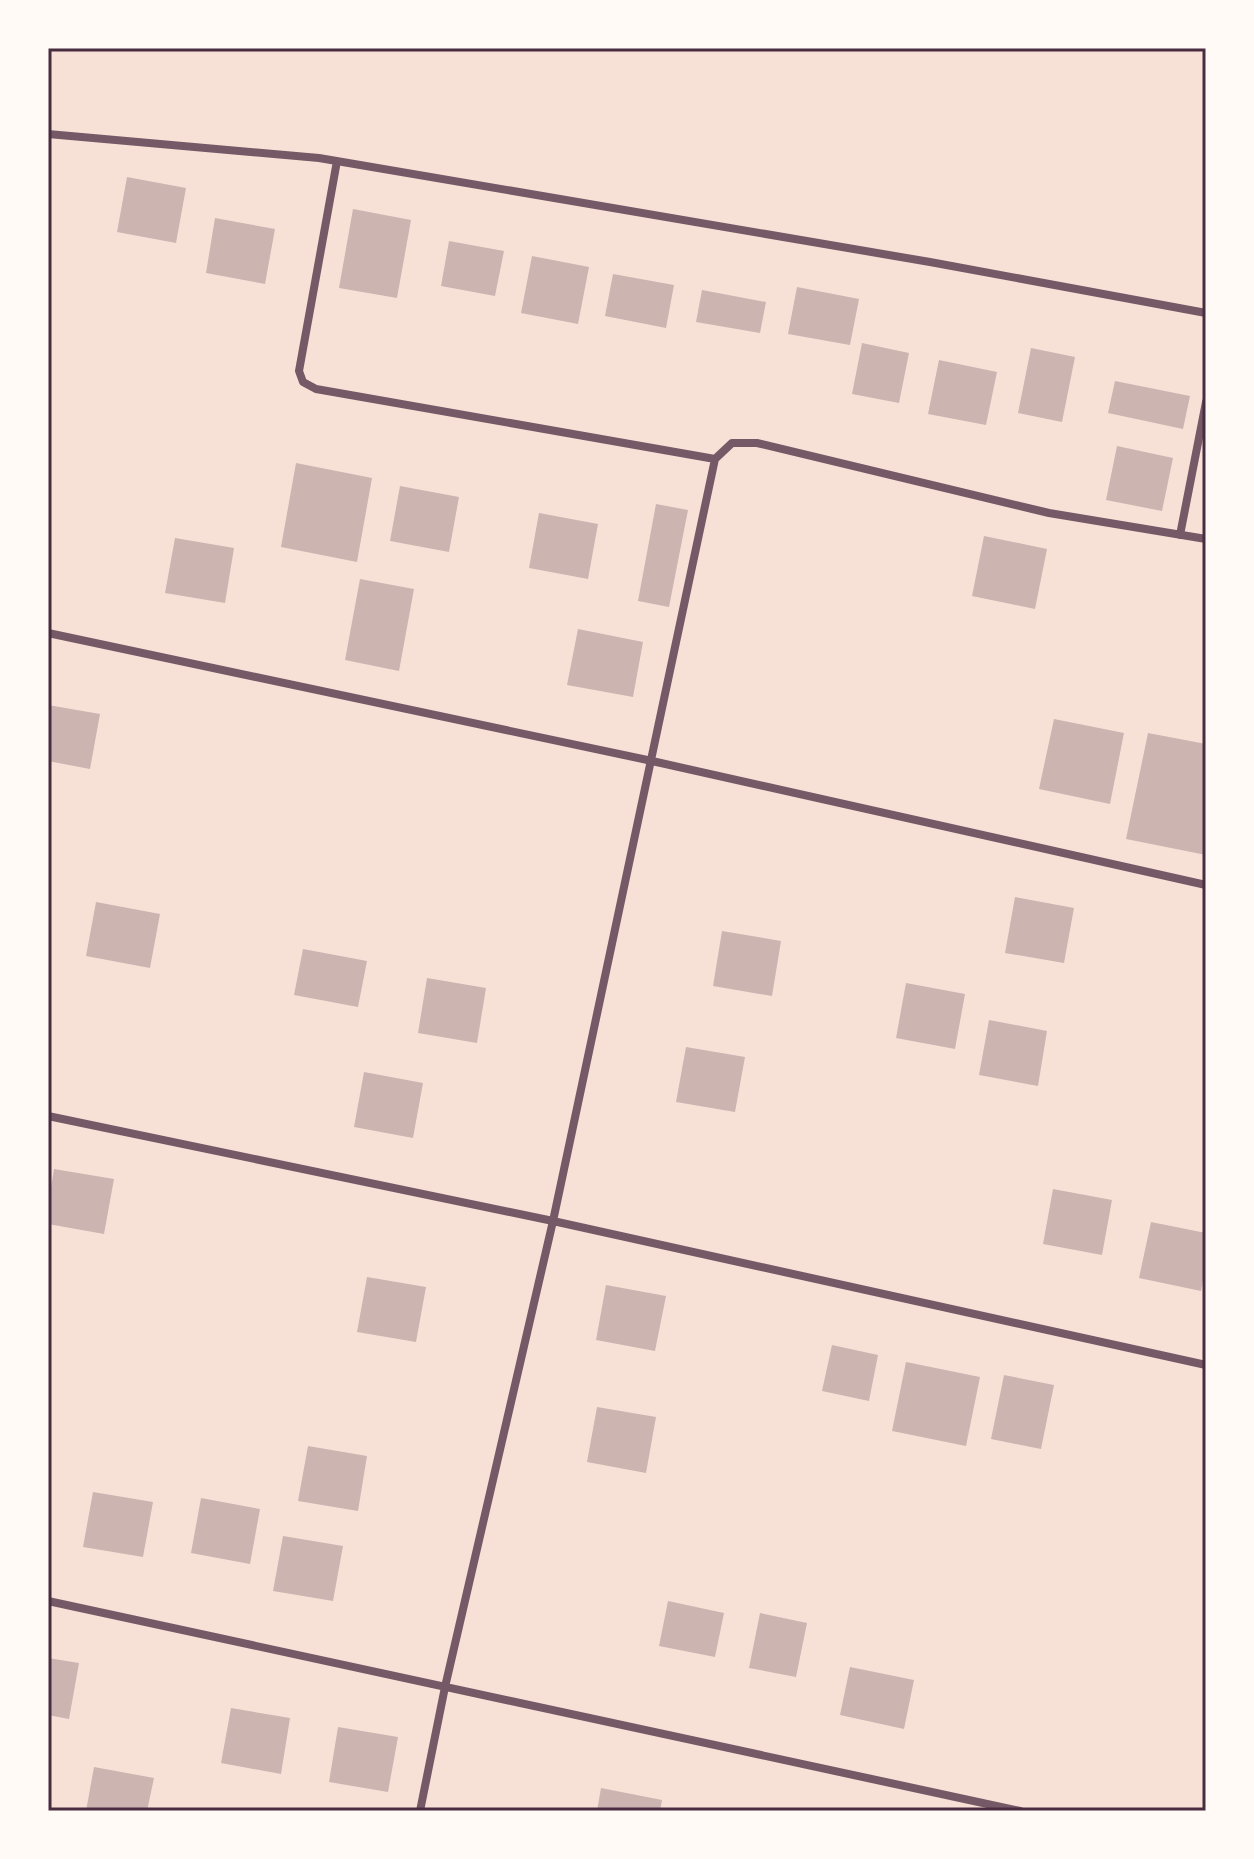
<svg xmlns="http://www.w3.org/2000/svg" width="1254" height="1859" font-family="Rubik,sans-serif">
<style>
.building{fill:#ccb4b1}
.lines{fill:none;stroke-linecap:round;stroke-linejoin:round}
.minor{stroke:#755966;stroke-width:8}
.neatline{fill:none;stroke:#4a2c40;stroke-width:3}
</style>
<rect width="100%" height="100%" fill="#f7e1d7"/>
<!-- building -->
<path class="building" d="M127 177 186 188 176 243 117 232Z
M353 209 411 220 397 298 339 288Z
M215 218 275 229 265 284 206 273Z
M449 241 504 251 495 296 441 286Z
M532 256 589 267 578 324 521 313Z
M613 274 674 285 666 328 605 316Z
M797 287 859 299 850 345 788 334Z
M702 290 766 302 760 333 696 322Z
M862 343 909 353 899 403 852 394Z
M1031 348 1075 357 1062 422 1018 413Z
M939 360 997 372 986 425 928 414Z
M1115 381 1190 396 1183 429 1108 413Z
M1117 446 1173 458 1162 511 1106 500Z
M296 463 372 478 357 562 281 547Z
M400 486 459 497 449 552 390 541Z
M656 504 688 510 669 607 638 601Z
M539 513 598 524 588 579 529 568Z
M984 536 1047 549 1035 609 972 596Z
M175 538 234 548 225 603 165 593Z
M360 579 414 589 399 671 345 660Z
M578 629 643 642 633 697 567 685Z
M48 705 100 714 90 769 48 761Z
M1054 719 1124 733 1110 804 1039 789Z
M1148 733 1206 744V855L1126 839Z
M1015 897 1074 908 1064 963 1005 953Z
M96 902 160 914 150 968 86 956Z
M722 931 781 941 772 996 713 986Z
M303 949 367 961 358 1007 294 995Z
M427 978 486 988 477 1043 418 1033Z
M906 983 965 994 955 1049 896 1038Z
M989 1020 1047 1031 1038 1086 979 1075Z
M686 1047 745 1057 735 1112 676 1102Z
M364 1072 423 1083 413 1138 354 1127Z
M54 1169 114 1179 104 1234 48 1224V1206Z
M1053 1189 1112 1200 1102 1255 1043 1244Z
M1151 1222 1206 1233V1264L1201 1291 1139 1278Z
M367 1277 426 1287 416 1342 357 1332Z
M606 1285 666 1296 655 1351 596 1340Z
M832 1345 878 1355 869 1401 822 1391Z
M906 1362 980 1377 966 1446 892 1431Z
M1004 1375 1054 1385 1041 1449 991 1439Z
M597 1407 656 1417 646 1473 587 1462Z
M308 1446 367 1456 358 1511 298 1501Z
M93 1492 153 1502 143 1557 83 1547Z
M201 1498 260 1509 250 1564 191 1553Z
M283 1536 343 1546 333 1601 273 1591Z
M668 1601 724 1613 715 1657 659 1646Z
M760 1613 807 1623 796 1677 749 1668Z
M48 1658 79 1663 69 1719 48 1715Z
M850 1667 914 1680 904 1729 840 1715Z
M231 1708 290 1718 281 1774 221 1763Z
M338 1727 398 1737 388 1792 329 1782Z
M94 1767 154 1778 147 1811H86Z
M601 1788 662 1800 660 1811H597Z"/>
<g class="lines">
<!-- minor -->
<path class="minor" d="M48 134 319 158 930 262 1206 313
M337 161 299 371 303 382 316 389 715 459
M1180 535 1206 402
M48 633 652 761 1206 885
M48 1116 553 1221 1206 1365
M48 1601 1020 1811
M420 1811 445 1687 553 1221 715 459 732 443H757L1049 513 1206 539"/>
</g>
<!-- border -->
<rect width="1254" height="1859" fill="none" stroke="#fffaf5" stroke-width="100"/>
<rect x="50" y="50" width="1154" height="1759" class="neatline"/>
</svg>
